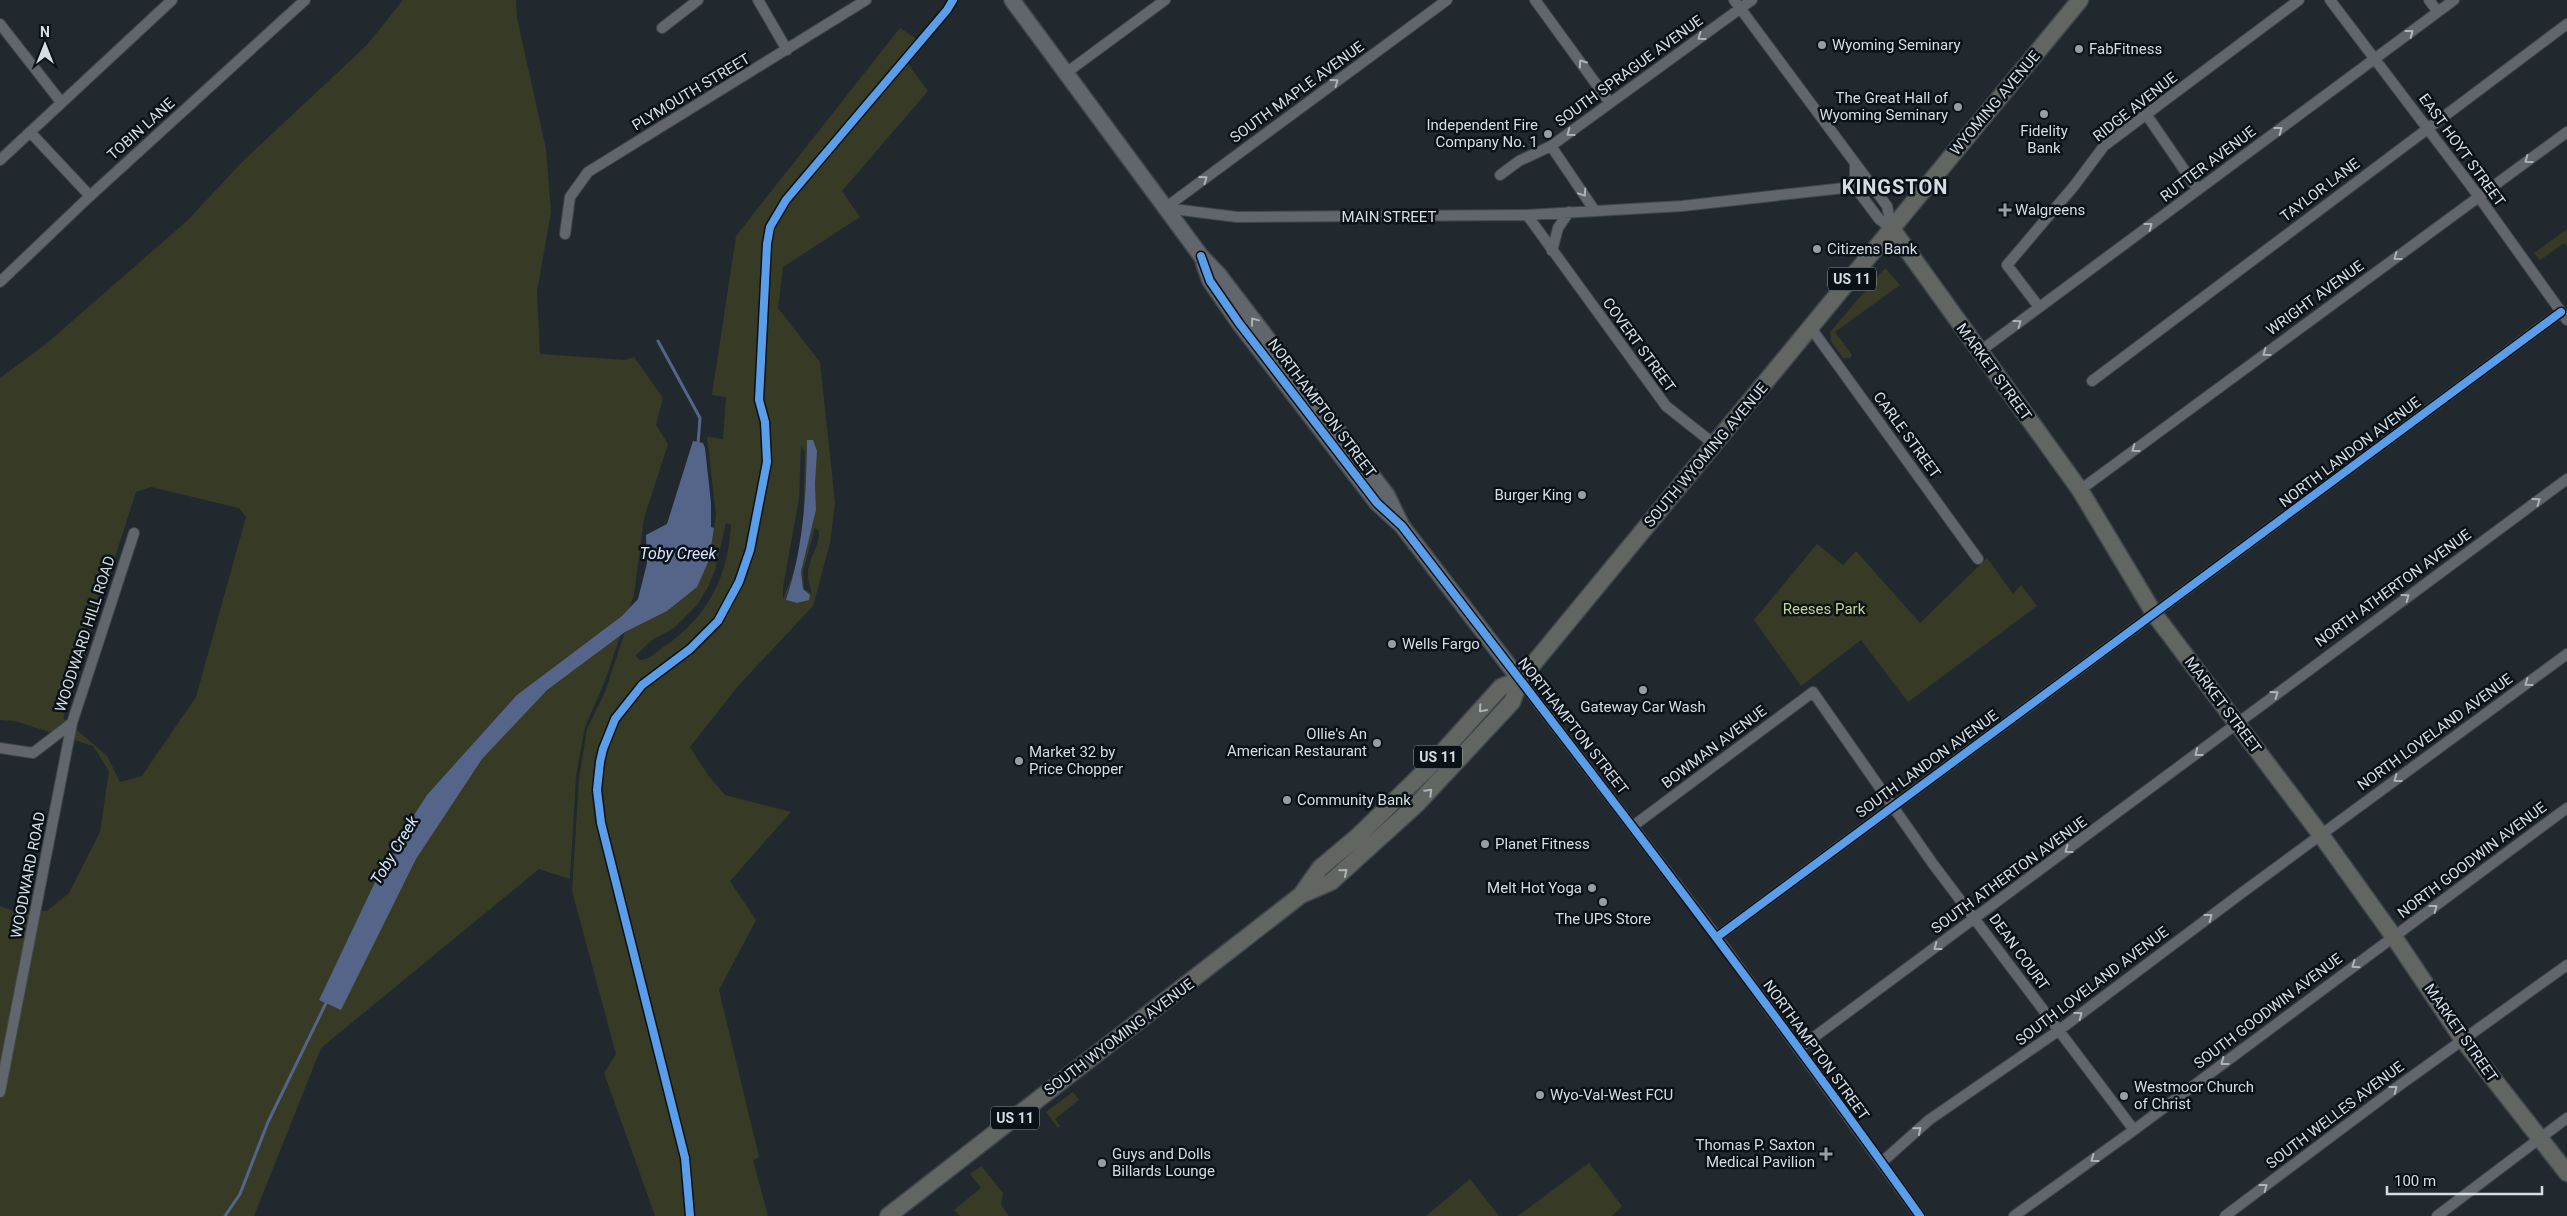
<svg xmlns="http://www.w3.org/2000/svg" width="2567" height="1216" font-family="Roboto,sans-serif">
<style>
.green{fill:#373b25;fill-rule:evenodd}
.water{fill:#546589}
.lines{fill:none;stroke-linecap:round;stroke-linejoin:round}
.stream{stroke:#546589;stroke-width:3}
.street-casing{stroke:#3f474c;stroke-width:12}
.secondary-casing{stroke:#3f474c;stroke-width:18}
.primary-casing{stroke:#3f474c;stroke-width:19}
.street{stroke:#60666b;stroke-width:10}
.secondary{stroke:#60666b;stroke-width:15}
.primary{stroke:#626663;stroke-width:16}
.cycleway-casing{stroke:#0b1217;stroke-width:11}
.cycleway{stroke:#5a9eea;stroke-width:8}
.oneway{stroke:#acb4ba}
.oneway2{stroke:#adb4b8}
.poi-dot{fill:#969fa5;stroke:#0b1217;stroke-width:2}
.labels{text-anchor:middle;stroke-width:5;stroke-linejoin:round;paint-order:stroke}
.shield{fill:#0b1217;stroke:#98a1a7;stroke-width:1}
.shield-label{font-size:14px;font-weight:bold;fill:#d5dee5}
.poi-label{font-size:15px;fill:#d5dee5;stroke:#0b1217;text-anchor:start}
.street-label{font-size:15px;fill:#d5dee5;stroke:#0b1217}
.park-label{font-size:15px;fill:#c8d289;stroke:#0b1217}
.water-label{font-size:16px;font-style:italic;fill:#d8e5ff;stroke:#0b1217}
.district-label{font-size:20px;font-weight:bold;letter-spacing:1px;fill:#d5dee5;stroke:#0b1217}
</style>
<rect width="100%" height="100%" fill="#21292f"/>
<!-- green -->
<path class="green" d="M403 0H516L517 18 546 149 551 212 537 292 540 354 625 360 634 357 663 398 656 425 668 444 644 518 634 594 605 681 585 727 576 776 570 879 539 869 321 1048 254 1216H0V906L14 911H47L69 893 100 832 109 771 93 746 15 721 0 720V378L46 344 188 220 242 162 367 45ZM151 487 239 508 246 517 196 697 142 776 120 782 107 756 63 718 136 492Z
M900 28 924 44 908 64 928 91 842 191 860 217 783 267 778 308 820 362 835 503 830 543 813 606 738 686 690 747 707 774 725 795 791 812 730 881 756 920 719 990 759 1157 753 1160 768 1216H655L604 1073 616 1054 572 891 579 779 587 729 605 692 625 632 667 611 709 560 716 515 707 437 723 439 726 397 712 395 736 236ZM807 440 815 483 816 510 801 572 803 590 797 603 786 600C804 546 806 496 807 440ZM801 446 805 452 803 527 795 568 783 600V587L799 499ZM726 523 731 525C728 576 708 617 665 646 656 652 650 660 639 660L636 655 652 640 674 628 697 605 708 587 715 570ZM815 528 819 531C819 545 812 554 809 566 806 576 810 585 812 594L804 589 803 571Z
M2567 229V247L2564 243 2540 260 2534 253Z
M1885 268 1900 285 1835 332 1852 355 1850 358H1843L1831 341 1830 332Z
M1817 544 1843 565 1856 551 1920 623 1987 558 2013 594 2021 585 2037 606 1908 702 1861 640 1801 686 1754 620Z
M1073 1092 1079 1100 1055 1119 1060 1126 1058 1128 1046 1112Z
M1589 1163 1622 1206 1612 1216H1518Z
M981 1166 1003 1193 1001 1205 1009 1216H960L954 1210 981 1188 970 1174Z
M1470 1179 1499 1216H1426Z"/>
<!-- water -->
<path class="water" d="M807 440H813L817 451 815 483 816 510 801 572 803 589 810 595 809 600 797 603 786 600C804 545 806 497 807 440Z
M693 441 703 443 705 448 711 503V527L714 528 709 560 697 587 667 611 625 632 547 690 482 759 416 859 341 1010 319 1000 387 857 427 795 517 695 622 616 638 599 647 563 646 535 667 524Z"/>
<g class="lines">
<!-- stream -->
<path class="stream" d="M658 341 700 418 698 444
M225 1216 240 1194 268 1122 328 999"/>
<!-- street casing -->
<g class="street-casing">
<path id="street" d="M758 0 787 50
M1535 0 1610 103
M1734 0 1887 206 1892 229
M2330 0 2471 186 2567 320
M2429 0 2438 12
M0 24 61 102
M662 28 698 0
M1066 73 1165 0
M2146 114 2198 190
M30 132 90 196
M1551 146 1595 211
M0 160 172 0
M1855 163V187L1879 219 1892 229
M1500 175 1519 161 1551 146 1752 0
M1165 208 1237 217 1527 215 1682 206 1871 185
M1165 208 1447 0
M1527 215 1666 406 1714 444
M565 234 570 197 588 172 866 0
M1552 251 1558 228 1569 212
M0 282 90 196 305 0
M2039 307 2007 265 2074 186 2104 146 2299 0
M1811 328 1978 559
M1979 352 2454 0
M2092 381 2567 24
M2080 490 2567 132
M1520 680 1717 937 1920 1216
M0 748 33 753 72 723 134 533
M1633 826 1813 692 1933 864 2134 1130
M1717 937 2561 312
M1798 1049 2567 479
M0 1092 72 723
M1882 1162 1929 1120 2058 1031 2243 892 2567 654
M2014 1216 2134 1130 2567 808
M2225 1216 2400 1085 2567 965
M2437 1216 2567 1118"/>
</g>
<!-- secondary casing -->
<g class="secondary-casing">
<path id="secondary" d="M1012 0 1201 256 1219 275 1387 495 1402 526
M1204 264 1210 281 1239 323 1377 503 1402 526 1520 680"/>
</g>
<!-- primary casing -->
<g class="primary-casing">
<path id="primary" d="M1892 229 2080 490 2155 615 2321 835 2394 937 2463 1040 2567 1173
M1301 895 1320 868 1357 837 1428 768 1501 687 1520 680
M888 1216 1301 895 1331 882 1417 804 1512 702 1520 680 2080 0"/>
</g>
<!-- street -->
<use href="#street" class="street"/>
<!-- secondary -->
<use href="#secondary" class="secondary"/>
<!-- primary -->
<use href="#primary" class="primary"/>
<!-- cycleway casing -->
<g class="cycleway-casing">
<path id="cycleway" d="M1201 256 1210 281 1239 323 1377 503 1402 526C1577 754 1753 981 1920 1216
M1717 937 2561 312
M690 1216 685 1158 601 823 597 790 600 762 603 749 615 719 642 685 690 649 718 621 739 582 750 550 767 462 765 422 759 400 767 244 770 227 786 200 947 10 953 0"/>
</g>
<!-- cycleway -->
<use href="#cycleway" class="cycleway"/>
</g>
<!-- one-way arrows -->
<defs><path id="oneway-chevron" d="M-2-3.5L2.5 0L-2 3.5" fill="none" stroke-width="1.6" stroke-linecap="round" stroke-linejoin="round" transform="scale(1.25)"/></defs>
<g class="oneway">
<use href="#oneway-chevron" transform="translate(2410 33) rotate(-37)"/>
<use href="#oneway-chevron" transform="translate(1701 37) rotate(144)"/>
<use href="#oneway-chevron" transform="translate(1582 63) rotate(-126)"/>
<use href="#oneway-chevron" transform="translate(1335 82) rotate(-36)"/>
<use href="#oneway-chevron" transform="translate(2279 130) rotate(-37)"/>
<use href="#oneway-chevron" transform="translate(1570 133) rotate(144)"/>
<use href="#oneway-chevron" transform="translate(2528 160) rotate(144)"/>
<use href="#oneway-chevron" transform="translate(1204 179) rotate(-36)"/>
<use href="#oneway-chevron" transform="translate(1583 193) rotate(56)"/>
<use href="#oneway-chevron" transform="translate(2149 226) rotate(-37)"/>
<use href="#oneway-chevron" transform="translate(2397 257) rotate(144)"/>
<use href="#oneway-chevron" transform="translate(1254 321) rotate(-127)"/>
<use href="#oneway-chevron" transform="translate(2018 323) rotate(-36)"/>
<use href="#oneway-chevron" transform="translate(2266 353) rotate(144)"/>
<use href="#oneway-chevron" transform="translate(2135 449) rotate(144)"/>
<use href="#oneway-chevron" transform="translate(2537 501) rotate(-36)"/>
<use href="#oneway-chevron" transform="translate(2406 597) rotate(-36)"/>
<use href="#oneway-chevron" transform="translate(2528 683) rotate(144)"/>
<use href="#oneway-chevron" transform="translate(2275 694) rotate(-36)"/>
<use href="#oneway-chevron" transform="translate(2198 753) rotate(142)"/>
<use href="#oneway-chevron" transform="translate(2397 779) rotate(144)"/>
<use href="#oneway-chevron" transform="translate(2068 850) rotate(144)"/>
<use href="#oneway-chevron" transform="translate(2434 908) rotate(-37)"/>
<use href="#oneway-chevron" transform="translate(2209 917) rotate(-37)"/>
<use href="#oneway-chevron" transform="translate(1937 947) rotate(143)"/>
<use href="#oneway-chevron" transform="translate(2355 965) rotate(145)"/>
<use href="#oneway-chevron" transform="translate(2079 1015) rotate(-37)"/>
<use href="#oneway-chevron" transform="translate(2224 1062) rotate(143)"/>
<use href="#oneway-chevron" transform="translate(2394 1089) rotate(-37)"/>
<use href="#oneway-chevron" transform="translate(1918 1130) rotate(-41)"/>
<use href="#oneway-chevron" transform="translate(2094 1159) rotate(144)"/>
<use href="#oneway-chevron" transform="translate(2264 1187) rotate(-37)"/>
</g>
<g class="oneway2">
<use href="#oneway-chevron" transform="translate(1482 709) rotate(131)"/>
<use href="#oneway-chevron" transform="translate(1429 792) rotate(-45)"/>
<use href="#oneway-chevron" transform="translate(1344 872) rotate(-40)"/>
</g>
<!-- markers -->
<g class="poi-dot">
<circle cx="1822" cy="45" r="5"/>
<circle cx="2079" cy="49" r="5"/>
<circle cx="1958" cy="107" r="5"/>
<circle cx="2044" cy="114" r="5"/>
<circle cx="1548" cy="134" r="5"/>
<path d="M2002.5 202.5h5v5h5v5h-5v5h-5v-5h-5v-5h5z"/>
<circle cx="1817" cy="249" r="5"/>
<circle cx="1582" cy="495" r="5"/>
<circle cx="1392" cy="644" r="5"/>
<circle cx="1643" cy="690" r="5"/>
<circle cx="1377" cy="743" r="5"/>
<circle cx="1019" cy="761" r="5"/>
<circle cx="1287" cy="800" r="5"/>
<circle cx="1485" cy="844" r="5"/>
<circle cx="1592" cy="888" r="5"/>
<circle cx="1603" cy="902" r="5"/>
<circle cx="1540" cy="1095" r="5"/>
<circle cx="2124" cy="1096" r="5"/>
<path d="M1823.5 1146.5h5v5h5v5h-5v5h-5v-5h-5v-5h5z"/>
<circle cx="1102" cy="1163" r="5"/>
</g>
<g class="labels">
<!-- shield labels -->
<g class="shield">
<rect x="1828" y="267.5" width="48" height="23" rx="4"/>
<rect x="1414" y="745.5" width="48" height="23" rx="4"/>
<rect x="991" y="1106.5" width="48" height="23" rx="4"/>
</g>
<g class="shield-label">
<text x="1852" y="284">US 11</text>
<text x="1438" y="762">US 11</text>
<text x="1015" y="1123">US 11</text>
</g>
<!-- poi labels -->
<g class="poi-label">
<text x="1832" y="50">Wyoming Seminary</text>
<text x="2089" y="54">FabFitness</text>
<text x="1948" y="103" text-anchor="end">The Great Hall of<tspan x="1948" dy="17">Wyoming Seminary</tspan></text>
<text x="1538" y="130" text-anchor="end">Independent Fire<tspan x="1538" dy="17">Company No. 1</tspan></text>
<text x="2044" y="136" text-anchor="middle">Fidelity<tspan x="2044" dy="17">Bank</tspan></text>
<text x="2015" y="215">Walgreens</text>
<text x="1827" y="254">Citizens Bank</text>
<text x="1572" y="500" text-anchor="end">Burger King</text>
<text x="1402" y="649">Wells Fargo</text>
<text x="1643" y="712" text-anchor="middle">Gateway Car Wash</text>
<text x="1367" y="739" text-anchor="end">Ollie's An<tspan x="1367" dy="17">American Restaurant</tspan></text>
<text x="1029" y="757">Market 32 by<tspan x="1029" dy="17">Price Chopper</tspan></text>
<text x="1297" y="805">Community Bank</text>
<text x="1495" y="849">Planet Fitness</text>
<text x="1582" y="893" text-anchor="end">Melt Hot Yoga</text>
<text x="1603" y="924" text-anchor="middle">The UPS Store</text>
<text x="2134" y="1092">Westmoor Church<tspan x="2134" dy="17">of Christ</tspan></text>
<text x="1550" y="1100">Wyo-Val-West FCU</text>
<text x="1815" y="1150" text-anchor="end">Thomas P. Saxton<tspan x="1815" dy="17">Medical Pavilion</tspan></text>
<text x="1112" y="1159">Guys and Dolls<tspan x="1112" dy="17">Billards Lounge</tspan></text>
</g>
<!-- street labels -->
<g class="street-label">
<text transform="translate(1629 71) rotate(-36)" y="5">SOUTH SPRAGUE AVENUE</text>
<text transform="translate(691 92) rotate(-31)" y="5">PLYMOUTH STREET</text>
<text transform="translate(1297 92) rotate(-36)" y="5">SOUTH MAPLE AVENUE</text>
<text transform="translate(1995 103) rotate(-50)" y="5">WYOMING AVENUE</text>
<text transform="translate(2135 107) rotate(-38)" y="5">RIDGE AVENUE</text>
<text transform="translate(141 129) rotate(-42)" y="5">TOBIN LANE</text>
<text transform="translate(2462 150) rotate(54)" y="5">EAST HOYT STREET</text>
<text transform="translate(2208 164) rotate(-37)" y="5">RUTTER AVENUE</text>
<text transform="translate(2320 190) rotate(-37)" y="5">TAYLOR LANE</text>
<text x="1389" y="222">MAIN STREET</text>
<text transform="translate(2315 298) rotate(-36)" y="5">WRIGHT AVENUE</text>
<text transform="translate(1639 345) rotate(54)" y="5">COVERT STREET</text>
<text transform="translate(1994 372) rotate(54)" y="5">MARKET STREET</text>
<text transform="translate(1322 408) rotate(53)" y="5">NORTHAMPTON STREET</text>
<text transform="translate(1907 435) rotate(54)" y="5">CARLE STREET</text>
<text transform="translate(2350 452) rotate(-37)" y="5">NORTH LANDON AVENUE</text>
<text transform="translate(1706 455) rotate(-50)" y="5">SOUTH WYOMING AVENUE</text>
<text transform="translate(2393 588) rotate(-36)" y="5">NORTH ATHERTON AVENUE</text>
<text transform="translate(85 634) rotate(-72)" y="5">WOODWARD HILL ROAD</text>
<text transform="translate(2223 705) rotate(53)" y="5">MARKET STREET</text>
<text transform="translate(1573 726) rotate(52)" y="5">NORTHAMPTON STREET</text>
<text transform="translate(2435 732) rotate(-36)" y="5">NORTH LOVELAND AVENUE</text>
<text transform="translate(1714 747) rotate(-37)" y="5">BOWMAN AVENUE</text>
<text transform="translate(1927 764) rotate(-36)" y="5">SOUTH LANDON AVENUE</text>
<text transform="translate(2472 860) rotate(-37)" y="5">NORTH GOODWIN AVENUE</text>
<text transform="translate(28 875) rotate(-79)" y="5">WOODWARD ROAD</text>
<text transform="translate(2009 875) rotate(-36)" y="5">SOUTH ATHERTON AVENUE</text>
<text transform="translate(2019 952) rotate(54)" y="5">DEAN COURT</text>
<text transform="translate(2092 986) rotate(-37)" y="5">SOUTH LOVELAND AVENUE</text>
<text transform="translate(2268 1011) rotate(-37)" y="5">SOUTH GOODWIN AVENUE</text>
<text transform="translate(2461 1033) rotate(55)" y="5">MARKET STREET</text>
<text transform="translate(1119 1037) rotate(-37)" y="5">SOUTH WYOMING AVENUE</text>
<text transform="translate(1816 1050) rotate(54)" y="5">NORTHAMPTON STREET</text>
<text transform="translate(2335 1115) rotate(-37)" y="5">SOUTH WELLES AVENUE</text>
</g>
<!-- park labels -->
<g class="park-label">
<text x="1824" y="614">Reeses Park</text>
</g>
<!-- water labels -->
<g class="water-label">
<text x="678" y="559">Toby Creek</text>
<text transform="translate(394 850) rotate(-59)" y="6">Toby Creek</text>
</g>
<!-- district labels -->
<g class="district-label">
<text x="1895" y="194">KINGSTON</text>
</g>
</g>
<!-- north arrow -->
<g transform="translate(45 45)" stroke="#0b1217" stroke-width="4" paint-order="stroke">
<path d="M0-4L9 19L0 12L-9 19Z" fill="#d5dee5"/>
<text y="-8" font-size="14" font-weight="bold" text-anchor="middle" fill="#d5dee5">N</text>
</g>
<!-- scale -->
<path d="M2387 1186v8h155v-8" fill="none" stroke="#d5dee5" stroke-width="2.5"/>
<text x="2394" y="1186" font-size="15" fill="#d5dee5" stroke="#0b1217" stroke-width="4" paint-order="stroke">100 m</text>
</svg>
